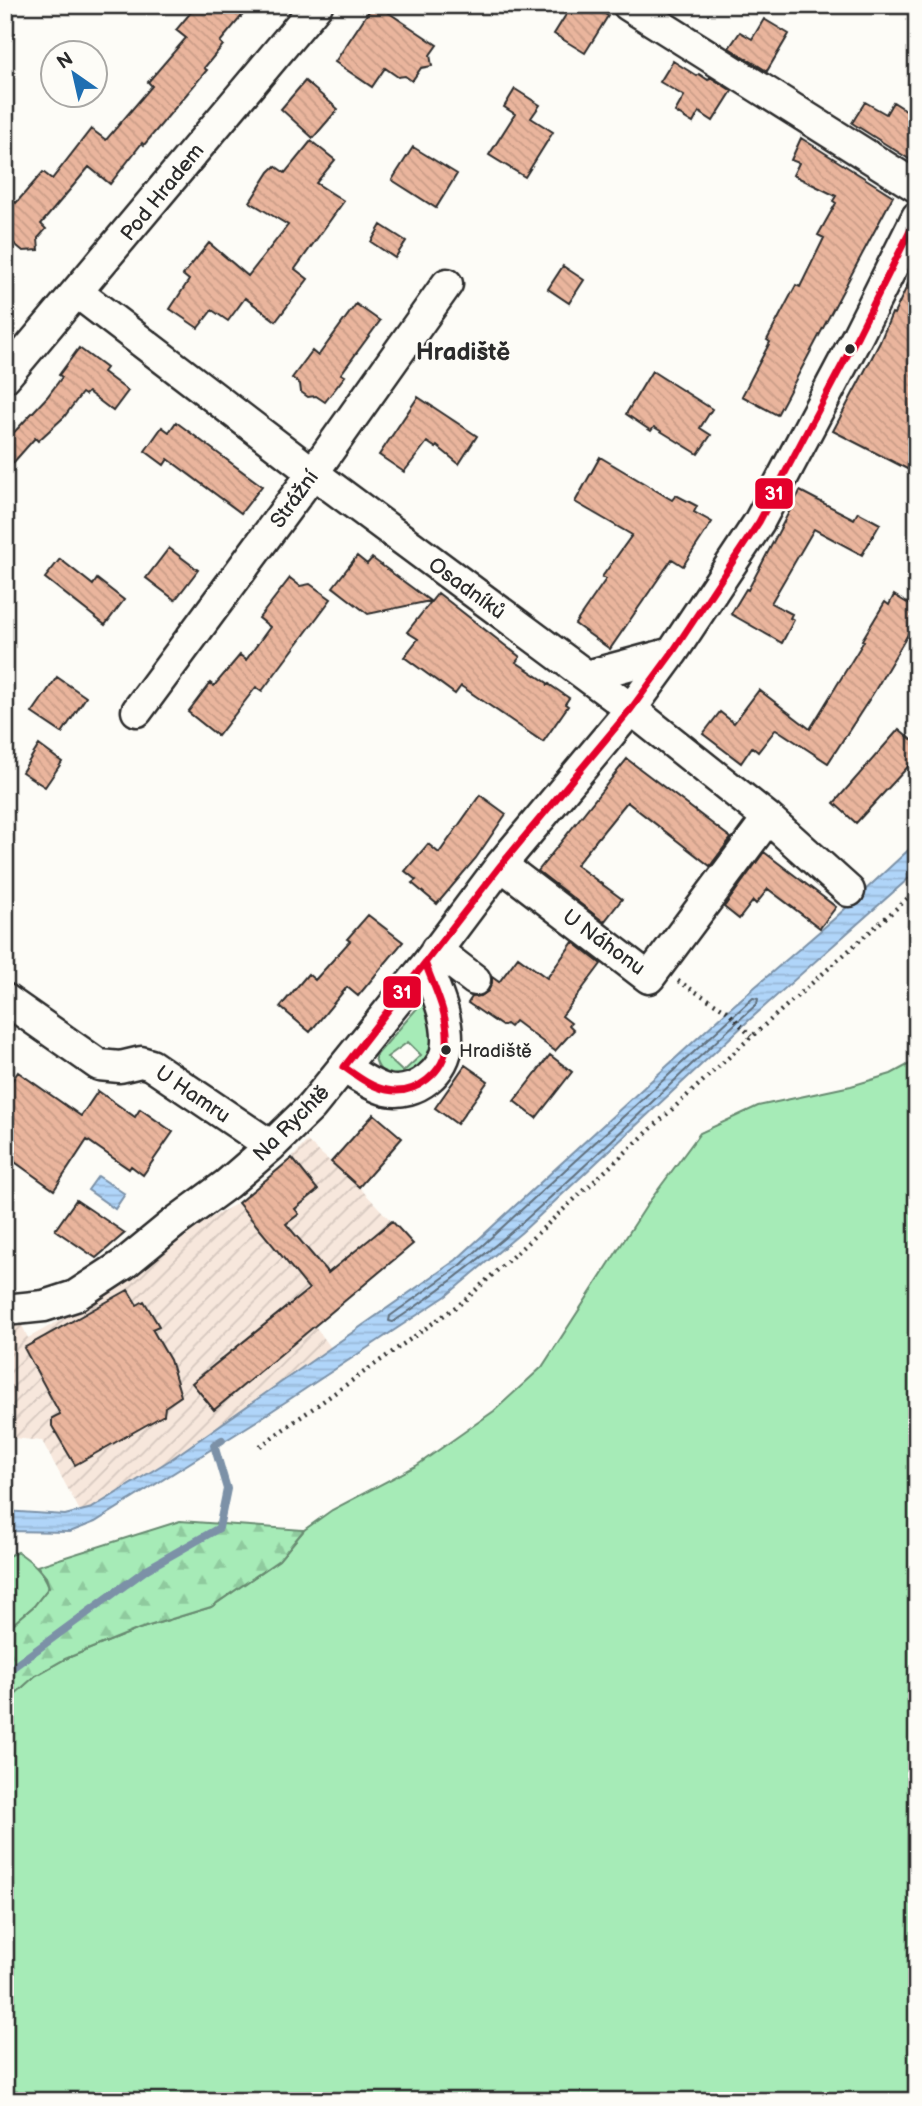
<svg xmlns="http://www.w3.org/2000/svg" width="922" height="2106" font-family="'Balsamiq Sans',sans-serif">
<style>
.industrial{fill:url(#industrial-furrows)}
.grass{fill:#a6ebb7;stroke:#688b71;stroke-width:2;fill-rule:evenodd}
.forest{fill:url(#forest-firs);stroke:#688b71;stroke-width:2}
.water{fill:url(#water-rules);stroke:#7b91a7;stroke-width:2}
.lines{fill:none;stroke-linecap:round;stroke-linejoin:round}
.shore{stroke:#606f7d;stroke-width:2}
.stream{stroke:#7b91a7;stroke-width:8}
.building{fill:url(#building-back-hatch);stroke:#2b2b2b;stroke-width:2}
.minor-casing{stroke:#2b2b2b;stroke-width:35}
.path{stroke:#2b2b2b;stroke-width:4.5;stroke-dasharray:2 5;stroke-linecap:butt}
.minor{stroke:#fdfcf7;stroke-width:30}
.bus-1-casing{stroke:#fdfcf7;stroke-width:12}
.bus-1{stroke:#e4002b;stroke-width:7}
.bus-dot{fill:#2b2b2b;stroke:#fdfcf7;stroke-width:2.5}
.labels{text-anchor:middle;stroke-width:5;stroke-linejoin:round;paint-order:stroke}
.bus-label{font-size:19px;fill:#2b2b2b;stroke:#fdfcf7;text-anchor:start}
.street-label{font-size:21px;fill:#2b2b2b;stroke:#fdfcf7}
.quarter-label{font-size:24px;font-weight:bold;fill:#2b2b2b;stroke:#fdfcf7}
.line-badge{stroke:#fdfcf7;stroke-width:2.5}
.badge-label{font-size:19px;text-anchor:middle;font-weight:bold;fill:#fff}
</style>
<defs>
<pattern id="industrial-furrows" width="10" height="10" patternUnits="userSpaceOnUse" patternTransform="scale(1.75)"><rect width="10" height="10" fill="#f7e7dc"/><path d="M-1 1l2-2M0 10L10 0M9 11l2-2" fill="none" stroke="#d4c6bd"/></pattern>
<pattern id="forest-firs" width="22" height="20" patternUnits="userSpaceOnUse" patternTransform="scale(1.75)"><rect width="22" height="20" fill="#a6ebb7"/><path d="M5 1l3.5 6h-7zM16 11l3.5 6h-7z" fill="#8fca9e"/></pattern>
<pattern id="water-rules" width="6" height="5" patternUnits="userSpaceOnUse" patternTransform="scale(1.75)"><rect width="6" height="5" fill="#b0d5f9"/><path d="M0 2.5h6" fill="none" stroke="#98b7d6"/></pattern>
<pattern id="building-back-hatch" width="6" height="6" patternUnits="userSpaceOnUse" patternTransform="scale(1.75)"><rect width="6" height="6" fill="#eab59d"/><path d="M-1 5l2 2M0 0l6 6M5-1l2 2" fill="none" stroke="#c99c87"/></pattern>
</defs>
<rect width="100%" height="100%" fill="#fdfcf7"/>
<filter id="ink" filterUnits="userSpaceOnUse"><feTurbulence type="fractalNoise" baseFrequency=".0143" numOctaves="2"/><feDisplacementMap in="SourceGraphic" scale="14" xChannelSelector="R" yChannelSelector="G"/><feConvolveMatrix kernelMatrix="1 2 1 2 8 2 1 2 1" color-interpolation-filters="sRGB"/></filter>
<g filter="url(#ink)">
<!-- industrial -->
<path class="industrial" d="M307 1141 359 1187 413 1244 341 1303 342 1305 315 1326 332 1349 170 1460 92 1508 80 1511 42 1441 5 1437V1321L19 1319 28 1338 123 1285 205 1221 238 1203 292 1158Z"/>
<!-- grass -->
<path class="grass" d="M425 999C429 1022 442 1057 416 1072 409 1075 400 1076 394 1078 383 1073 377 1069 375 1057ZM408 1042 421 1055 403 1072 387 1057Z
M917 1060V2101H5V1703L35 1676 65 1659 139 1629 211 1607 279 1560 304 1530 332 1510 416 1466 494 1411 542 1367 649 1202 700 1133 758 1106 851 1086 891 1074Z
M18 1552C32 1562 43 1570 49 1587L34 1606 5 1631V1557Z"/>
<!-- forest -->
<path class="forest" d="M180 1521 304 1530 279 1560 211 1607 139 1629 65 1659 35 1676 5 1703V1631L34 1606 49 1587 46 1577 37 1566Z"/>
<!-- water -->
<path class="water" d="M917 842V871L747 1022 522 1232 446 1296 255 1422 95 1522 70 1532 5 1531V1511L65 1515 92 1508 170 1460 456 1260 727 1011 835 918Z
M98 1176 125 1194 115 1209 88 1190Z"/>
<g class="lines">
<!-- shore -->
<path class="shore" d="M753 998 758 999 757 1004C637 1111 528 1233 393 1322L389 1321 390 1316 461 1265Z"/>
<!-- stream -->
<path class="stream" d="M5 1673 147 1569 219 1528 227 1489 214 1445 222 1440"/>
</g>
<!-- building -->
<path class="building" d="M197 5H251L220 42 223 45 204 68 207 70 144 145 142 143 110 184 89 167 41 224 46 229 38 238 39 250 23 251 5 236V193L16 203 43 172 52 179 91 129 106 140 152 86 148 82 186 38 176 30Z
M373 5H377L437 45 430 55 432 66 421 68 412 81 405 76 398 77 385 68 372 87 335 62Z
M572 5H591L608 16 585 53 554 34Z
M764 19 789 34 767 71 729 48 740 32 752 39Z
M673 61 697 76 699 74 708 80 710 77 732 91 713 121 699 112 693 123 675 112 684 96 660 82Z
M305 81 338 109 313 138 281 109Z
M515 89 540 105 531 118 553 132 525 177 489 155 515 114 504 107Z
M865 102 886 114 893 102 917 117V164L852 123Z
M801 138 893 196 777 415 742 396 770 342 767 340 796 285 800 287 824 238 818 235 836 203 833 201 836 196 793 175 799 163 791 160Z
M311 141 335 160 316 183 344 201 295 269 308 279 276 321 245 298 228 321 212 310 198 328 170 309 189 280 183 275 209 243 248 276 288 225 250 202 269 172 275 166 285 173Z
M413 147 457 174 436 208 392 180Z
M381 225 406 241 395 258 371 242Z
M917 265V474L833 431 880 342 892 313 894 314Z
M563 266 584 280 569 303 548 289Z
M356 304 380 321 341 374 345 376 325 402 316 396 308 397 301 392 300 384 292 378 312 351 318 356Z
M79 348 106 368 103 372 128 391 113 411 88 392 85 395 82 393 64 417 38 441 35 438 5 472V442L47 397 62 377 59 375Z
M652 371 712 409 700 428 711 435 698 454 654 427 651 431 626 414Z
M418 397 477 436 459 464 437 446 436 448 427 442 404 472 379 455Z
M176 422 262 486 241 513 168 459 164 465 145 451 162 427 169 432Z
M600 457 672 500 676 495 697 506 694 512 712 522 683 566 672 559 610 649 575 624 606 579 602 577 632 535 575 502Z
M800 491 854 519 858 512 880 524 862 555 814 529 771 603 792 614 790 618 794 620 782 643 731 614 746 589 748 590Z
M169 548 198 570 175 600 146 578Z
M357 556 367 564 372 558 430 601 368 614 333 587Z
M60 559 93 585 97 579 124 600 105 625 45 578Z
M290 578 300 586 310 584 331 599 262 691 256 687 218 736 188 712 210 683 214 686 240 655 246 660 270 627 259 618Z
M438 593 520 657 516 662 549 684 547 685H550L569 698 565 704 568 706 543 742 461 686 455 694 404 657 418 639 407 632Z
M894 595 917 609V619L874 692 828 763 776 729 758 752 752 747 741 763 703 734 720 712 734 723 759 690 810 729 864 641 862 640 885 602 889 605Z
M57 677 86 697 62 733 32 713Z
M899 729 917 744V757L856 823 834 803Z
M39 745 62 762 45 787 22 772Z
M627 759 731 838 710 866 627 802 576 865 622 899 604 922 538 871Z
M480 795 506 814 476 858 437 904 412 883 416 880 405 871 428 844 439 853Z
M764 852 836 907 820 928 768 889 756 904 753 901 739 919 724 907Z
M368 915 403 942 358 996 347 987 310 1032 280 1007 308 974 315 980 350 941 347 939Z
M573 942 601 964 562 1016 571 1023 569 1025 574 1030 555 1051 515 1021 510 1027 506 1024 502 1026 468 1003 472 997 481 996 488 991 492 983V977L499 982 518 957 547 978Z
M550 1055 572 1072 536 1118 514 1101Z
M465 1065 488 1081 457 1124 435 1108Z
M18 1072 81 1116 98 1091 135 1117 140 1109 173 1132 143 1175 131 1166 129 1169 87 1140 54 1190 5 1155V1091Z
M374 1114 402 1138 359 1187 331 1162Z
M292 1158 318 1190 295 1209 299 1214 286 1224 328 1273 392 1221 413 1244 214 1410 192 1383 309 1289 238 1203Z
M76 1200 125 1233 96 1258 55 1230Z
M128 1290 137 1305 144 1301 159 1326 152 1329 170 1360 181 1396 165 1407 164 1415 75 1465 52 1426V1418L60 1414 24 1348Z"/>
<g class="lines">
<!-- minor casing -->
<g class="minor-casing">
<path id="minor" d="M628 5 917 187
M78 293 313 473 631 709 768 818 849 891
M5 377 317 5
M587 676 672 653
M137 711 313 473 447 284
M501 865 649 978 768 818
M436 950 475 980
M5 999 99 1065 120 1067 141 1062 151 1065 271 1146
M344 1067C357 1076 372 1086 387 1090 415 1096 447 1071 447 1042 448 1015 435 990 426 965
M5 1310 44 1306 75 1296 124 1264 174 1223 227 1184 271 1146 311 1107 426 965 501 865 631 709 672 653 759 522 858 335 917 217"/>
</g>
<!-- path -->
<path class="path" d="M678 981 727 1011 751 1036
M260 1446 464 1301 741 1046 917 890"/>
<!-- minor -->
<use href="#minor" class="minor"/>
<!-- bus-1 casing -->
<g class="bus-1-casing">
<path id="bus-1" d="M426 965C435 990 449 1016 447 1043 445 1072 416 1096 387 1090 371 1087 357 1076 344 1067L501 865 631 709 672 653 759 522 858 335 917 217"/>
</g>
<!-- bus-1 -->
<use href="#bus-1" class="bus-1"/>
</g>
</g>
<!-- markers -->
<g class="bus-dot">
<circle cx="850" cy="349" r="6"/>
<circle cx="446" cy="1050" r="6"/>
</g>
<g class="labels">
<!-- bus labels -->
<g class="bus-label">
<text x="459" y="1057">Hradiště</text>
</g>
<!-- street labels -->
<g class="street-label">
<text transform="translate(162 192) rotate(-51)" y="7">Pod Hradem</text>
<text transform="translate(294 499) rotate(-54)" y="7">Strážní</text>
<text transform="translate(467 588) rotate(36)" y="7">Osadníků</text>
<text transform="translate(604 942) rotate(36)" y="7">U Náhonu</text>
<text transform="translate(193 1094) rotate(34)" y="7">U Hamru</text>
<text transform="translate(291 1123) rotate(-45)" y="7">Na Rychtě</text>
</g>
<!-- quarter labels -->
<g class="quarter-label">
<text x="463" y="360">Hradiště</text>
</g>
</g>
<g class="line-badge">
<rect x="754" y="477" width="40" height="33" rx="7" fill="#e4002b"/>
<rect x="382" y="975" width="40" height="34" rx="7" fill="#e4002b"/>
</g>
<g class="badge-label">
<text x="774" y="500">31</text>
<text x="402" y="999">31</text>
</g>
<!-- margin -->
<rect width="922" height="2106" fill="none" stroke="#fdfcf7" stroke-width="28"/>
<rect x="14" y="14" width="894" height="2078" fill="none" stroke="#2b2b2b" stroke-width="2.5" filter="url(#ink)"/>
<!-- north arrow -->
<g transform="translate(74 74) rotate(326)"><circle r="33" fill="#fdfcf7" stroke="#a9a8a5" stroke-width="2"/>
<path d="M0-5L12 26L0 18L-12 26Z" fill="#1f6fb2"/>
<text y="-10" font-size="19" font-weight="bold" text-anchor="middle" fill="#2b2b2b">N</text>
</g>
</svg>
